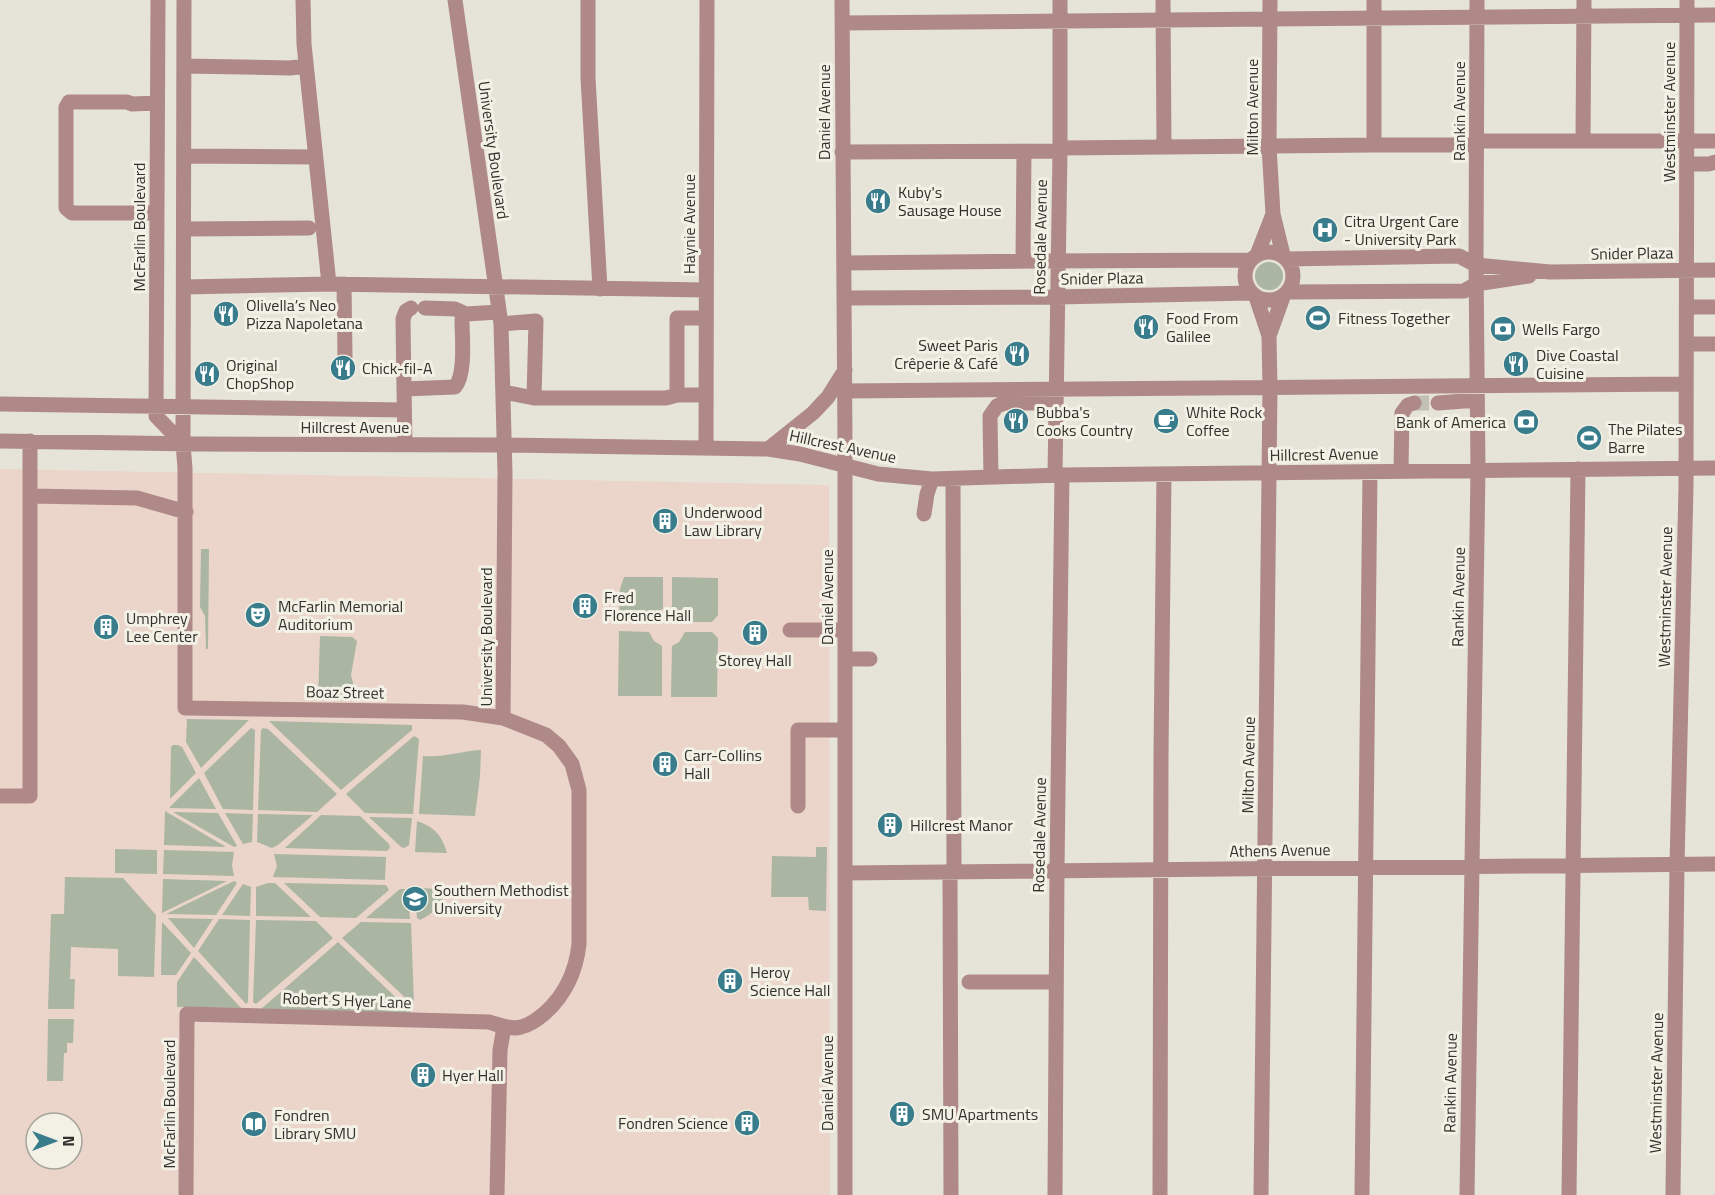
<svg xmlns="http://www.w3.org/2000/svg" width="1715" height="1195" font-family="'Titillium Web',sans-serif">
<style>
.education{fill:#ebd4c9;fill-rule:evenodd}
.green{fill:#aab5a2}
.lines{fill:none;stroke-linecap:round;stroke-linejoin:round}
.minor-tunnel{stroke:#c2c0b6;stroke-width:15;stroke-dasharray:15 8;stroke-linecap:butt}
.minor{stroke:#af8987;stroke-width:15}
.labels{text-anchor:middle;stroke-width:6;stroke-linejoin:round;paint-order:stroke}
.street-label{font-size:16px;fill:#31302c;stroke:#f3f1e5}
.poi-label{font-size:16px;fill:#31302c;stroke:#f3f1e5;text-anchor:start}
</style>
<rect width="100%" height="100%" fill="#e6e4d8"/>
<!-- education -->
<path class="education" d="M0 469 829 485 830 1195H0ZM36 1123H72V1159H36Z"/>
<!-- green -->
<path class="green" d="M1255 276a14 14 0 1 1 28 0a14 14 0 1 1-28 0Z
M201 549H209L208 649H206L205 616 200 607Z
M624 577H663V609L656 612 649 622 619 621 620 589Z
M672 577 718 578V615L712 622H685L680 614 672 609Z
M619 631 649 632 654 641 662 646V696H618Z
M685 632H712L718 638 717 697H671L672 646 679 642Z
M320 636 352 637 357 641 351 675 356 695H348L347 701 318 700Z
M187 719 249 720 201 768 186 742Z
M269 721 412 725V730L341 790Z
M251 728 255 730 253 810 223 809 204 773Z
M263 728 268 729 337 794 317 812 258 810 261 730Z
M414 736 419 739 413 814 365 813 346 794Z
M173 745H178L182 747 196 773 170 799 171 747Z
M481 750 480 776 475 816 419 814 423 756C443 758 461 751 481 750Z
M199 778 216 809 169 808Z
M165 811 226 847 164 845Z
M173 812 218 813 237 846 234 847Z
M225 813 253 814 252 842 243 844Z
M258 814 313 815 278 845 272 848 257 842Z
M321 815 360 816 389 844 390 848 387 851 285 848Z
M369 817 412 818 409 845 404 848 401 847Z
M417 821C434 827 442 835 447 853L415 852Z
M816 847H827L826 911 809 910 808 897H771L772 856 816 857Z
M115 849 157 850V874L115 873Z
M164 850 234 852 232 865 234 876 163 874Z
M274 854 386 857 385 880 273 877 277 866Z
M65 877 123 878 156 915 154 977 118 976V949L71 947 70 979H75L74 1009H48L51 914H64Z
M163 879 227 881 162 913Z
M234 881 237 883 216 915 166 914Z
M268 883H275L311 917 256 916V887Z
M285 883 386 885 389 890 356 918 320 917 284 883Z
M243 884 251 887 250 916 222 915Z
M414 888 445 889C442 904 435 913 420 920L417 918Z
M400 889H405L408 893 410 919 366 918Z
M168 918 213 919 194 948Z
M219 919 250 920 248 1002 246 1004 198 951Z
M256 920 316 921 333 938 256 1004 253 1002Z
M162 922 191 953 176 975H161Z
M361 922 411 923 414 1004 413 1005 342 938Z
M338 942 412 1013 261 1009Z
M194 957 241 1008 177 1007V982Z
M48 1019H74L73 1043H67V1053H64L63 1081H47Z"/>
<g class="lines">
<!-- minor-tunnel -->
<path class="minor-tunnel" d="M1414 403H1438"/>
<!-- minor -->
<path class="minor" d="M158 0 156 416 183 444
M184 0 183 444 185 468V708L463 712 503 718 546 735 559 746 572 764 579 790V944C576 972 566 994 545 1013 538 1019 530 1025 521 1027 511 1030 499 1025 489 1022L187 1014 186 1195
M303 0 304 44 329 284
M455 0 501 324 505 473 503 718
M588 0V78L600 289
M842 0 845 442V1195
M1163 0 1164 147
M1270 0 1269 146 1273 214 1283 255
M842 23 1715 15
M184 66 290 68 306 66
M1477 141H1715
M1583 141 1584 0
M1374 145V0
M1060 148 1374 145H1477
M842 152 1060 151
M184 156 315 157
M1687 164H1709L1715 162
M157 213H72L66 208V107L69 102H127L132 104 157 103
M184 229 309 228
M1245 276a24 24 0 1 1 48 0a24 24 0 1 1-48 0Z
M1257 255 1273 214
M1287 259 1459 256 1476 265 1550 272 1715 270
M1023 261 1024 151
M845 263 1038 261 1251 260
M344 284 345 357
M184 287 329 284 706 290
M1288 292 1464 291 1476 284 1529 276
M1256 297 1269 336 1270 387 1261 1195
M845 298 1056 297 1251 293
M1687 307H1715
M425 308 455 309 466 314
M501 324 536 321 534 398 503 392
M1269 336 1283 297
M1687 344H1715
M404 389 403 319 406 311 411 308
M845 391 1686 384
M677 395V318H706
M534 398H666L677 395H706
M1438 403 1477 400
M0 404 404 410
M0 441 196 444 504 445 768 449 800 454 878 474 932 479 1062 475 1715 468
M405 445 404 389 455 387C466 374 462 337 462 320L466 314 499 312
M706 447 707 0
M768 449 813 413 828 397 845 370
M1401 471 1402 413 1408 405 1414 403
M1055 475 1060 151V0
M991 477 990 416 997 406 1004 403H1055
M953 479 954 873
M30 496 137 498 186 512
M924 514 927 494 932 479
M790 630H845
M845 659H870
M0 796H30V441
M798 806V730H845
M845 873 1715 864
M950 873 951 1195
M969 982H1056
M497 1195 500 1050 504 1027
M1055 1195 1057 871 1062 475
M1160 1195 1161 756 1164 474
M1362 1195 1370 472
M1467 1195 1478 470 1476 265 1477 0
M1569 1195 1578 469
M1673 1195 1677 864 1686 487 1687 0"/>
</g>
<!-- icons -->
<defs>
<g id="restaurant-disc" transform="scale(1.35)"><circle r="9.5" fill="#397c8c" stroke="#f3f1e5"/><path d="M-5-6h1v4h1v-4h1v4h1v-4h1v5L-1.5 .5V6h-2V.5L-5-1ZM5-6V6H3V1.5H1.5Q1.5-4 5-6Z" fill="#fff"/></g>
<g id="hospital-disc" transform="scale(1.35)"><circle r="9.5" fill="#397c8c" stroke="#f3f1e5"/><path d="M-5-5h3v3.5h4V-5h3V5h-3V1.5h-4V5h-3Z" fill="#fff"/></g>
<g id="stadium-disc" transform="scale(1.35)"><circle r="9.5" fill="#397c8c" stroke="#f3f1e5"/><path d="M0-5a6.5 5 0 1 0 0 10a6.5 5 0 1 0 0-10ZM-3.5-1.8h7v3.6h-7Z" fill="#fff"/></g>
<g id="bank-disc" transform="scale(1.35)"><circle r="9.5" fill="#397c8c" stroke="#f3f1e5"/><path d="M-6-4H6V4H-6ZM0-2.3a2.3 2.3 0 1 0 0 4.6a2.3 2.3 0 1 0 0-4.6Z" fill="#fff"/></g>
<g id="cafe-disc" transform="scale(1.35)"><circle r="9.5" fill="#397c8c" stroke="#f3f1e5"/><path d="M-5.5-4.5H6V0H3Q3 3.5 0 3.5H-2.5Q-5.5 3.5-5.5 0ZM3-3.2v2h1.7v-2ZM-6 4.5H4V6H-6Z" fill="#fff"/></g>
<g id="building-disc" transform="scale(1.35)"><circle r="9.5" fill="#397c8c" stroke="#f3f1e5"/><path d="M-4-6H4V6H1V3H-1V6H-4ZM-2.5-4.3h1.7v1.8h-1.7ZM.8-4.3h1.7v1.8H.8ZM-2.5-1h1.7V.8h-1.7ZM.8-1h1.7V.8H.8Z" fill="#fff"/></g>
<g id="theatre-disc" transform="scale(1.35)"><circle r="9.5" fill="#397c8c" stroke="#f3f1e5"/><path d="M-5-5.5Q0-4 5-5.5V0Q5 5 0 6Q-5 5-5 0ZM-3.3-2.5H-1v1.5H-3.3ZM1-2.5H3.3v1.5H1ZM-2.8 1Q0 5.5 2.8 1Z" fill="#fff"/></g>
<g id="university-disc" transform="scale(1.35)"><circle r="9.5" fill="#397c8c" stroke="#f3f1e5"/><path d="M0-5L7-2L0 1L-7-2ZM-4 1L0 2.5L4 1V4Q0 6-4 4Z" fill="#fff"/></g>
<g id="library-disc" transform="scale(1.35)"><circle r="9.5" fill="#397c8c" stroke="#f3f1e5"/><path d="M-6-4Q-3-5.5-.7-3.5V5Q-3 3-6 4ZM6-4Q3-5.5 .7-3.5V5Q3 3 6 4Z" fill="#fff"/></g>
</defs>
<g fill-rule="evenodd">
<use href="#restaurant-disc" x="878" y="201"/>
<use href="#hospital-disc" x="1325" y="230"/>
<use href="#restaurant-disc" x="226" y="314"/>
<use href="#stadium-disc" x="1318" y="318"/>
<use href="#restaurant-disc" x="1146" y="327"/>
<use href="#bank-disc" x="1503" y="329"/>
<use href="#restaurant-disc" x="1017" y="354"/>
<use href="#restaurant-disc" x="1516" y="364"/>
<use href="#restaurant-disc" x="343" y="368"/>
<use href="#restaurant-disc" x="207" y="374"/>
<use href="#restaurant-disc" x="1016" y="421"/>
<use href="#cafe-disc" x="1166" y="421"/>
<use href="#bank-disc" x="1526" y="422"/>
<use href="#stadium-disc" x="1589" y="438"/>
<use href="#building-disc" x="665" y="521"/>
<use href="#building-disc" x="585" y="606"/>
<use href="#theatre-disc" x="258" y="615"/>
<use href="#building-disc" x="106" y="627"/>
<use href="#building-disc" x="755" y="633"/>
<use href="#building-disc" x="665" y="764"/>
<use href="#building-disc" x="890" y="825"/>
<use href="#university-disc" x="415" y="899"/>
<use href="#building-disc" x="730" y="981"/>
<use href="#building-disc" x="423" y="1075"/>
<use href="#building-disc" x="902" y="1114"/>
<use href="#building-disc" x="747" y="1123"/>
<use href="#library-disc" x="254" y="1124"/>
</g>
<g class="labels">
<!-- street labels -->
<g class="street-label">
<text transform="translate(1252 107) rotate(-90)" y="6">Milton Avenue</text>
<text transform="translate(1459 111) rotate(-90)" y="6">Rankin Avenue</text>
<text transform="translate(824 112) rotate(-90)" y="6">Daniel Avenue</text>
<text transform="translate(1669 112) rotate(-90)" y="6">Westminster Avenue</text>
<text transform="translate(494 150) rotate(82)" y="6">University Boulevard</text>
<text transform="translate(689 224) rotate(-90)" y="6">Haynie Avenue</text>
<text transform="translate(139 227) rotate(-90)" y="6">McFarlin Boulevard</text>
<text transform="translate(1040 237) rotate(-89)" y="6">Rosedale Avenue</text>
<text transform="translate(1632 253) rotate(-1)" y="6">Snider Plaza</text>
<text transform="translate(1102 278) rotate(-1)" y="6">Snider Plaza</text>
<text x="355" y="433">Hillcrest Avenue</text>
<text transform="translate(843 446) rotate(12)" y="6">Hillcrest Avenue</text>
<text transform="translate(1324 454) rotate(-1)" y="6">Hillcrest Avenue</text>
<text transform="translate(827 597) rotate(-90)" y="6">Daniel Avenue</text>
<text transform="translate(1458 597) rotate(-89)" y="6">Rankin Avenue</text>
<text transform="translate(1665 597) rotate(-89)" y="6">Westminster Avenue</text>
<text transform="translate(486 637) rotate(-90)" y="6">University Boulevard</text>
<text transform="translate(345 692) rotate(1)" y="6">Boaz Street</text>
<text transform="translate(1248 765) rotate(-89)" y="6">Milton Avenue</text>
<text transform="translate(1039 835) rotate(-89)" y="6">Rosedale Avenue</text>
<text transform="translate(1280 850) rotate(-1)" y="6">Athens Avenue</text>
<text transform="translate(347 1000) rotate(2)" y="6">Robert S Hyer Lane</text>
<text transform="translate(827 1083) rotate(-90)" y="6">Daniel Avenue</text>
<text transform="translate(1450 1083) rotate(-89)" y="6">Rankin Avenue</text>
<text transform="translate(1656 1083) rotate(-89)" y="6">Westminster Avenue</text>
<text transform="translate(169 1104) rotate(-90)" y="6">McFarlin Boulevard</text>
</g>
<!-- poi labels -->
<g class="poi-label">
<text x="898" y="198">Kuby's<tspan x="898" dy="18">Sausage House</tspan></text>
<text x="1344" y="227">Citra Urgent Care<tspan x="1344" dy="18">- University Park</tspan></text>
<text x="246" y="311">Olivella’s Neo<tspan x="246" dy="18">Pizza Napoletana</tspan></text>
<text x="1166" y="324">Food From<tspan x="1166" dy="18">Galilee</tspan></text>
<text x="1338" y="324">Fitness Together</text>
<text x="1522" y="335">Wells Fargo</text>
<text x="998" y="351" text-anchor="end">Sweet Paris<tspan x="998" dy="18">Crêperie &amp; Café</tspan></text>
<text x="1536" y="361">Dive Coastal<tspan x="1536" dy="18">Cuisine</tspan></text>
<text x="226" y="371">Original<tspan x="226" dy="18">ChopShop</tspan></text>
<text x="362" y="374">Chick-fil-A</text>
<text x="1036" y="418">Bubba's<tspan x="1036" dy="18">Cooks Country</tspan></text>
<text x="1186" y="418">White Rock<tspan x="1186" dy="18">Coffee</tspan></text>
<text x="1506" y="428" text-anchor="end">Bank of America</text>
<text x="1608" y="435">The Pilates<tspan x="1608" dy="18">Barre</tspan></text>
<text x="684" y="518">Underwood<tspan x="684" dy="18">Law Library</tspan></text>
<text x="604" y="603">Fred<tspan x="604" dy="18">Florence Hall</tspan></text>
<text x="278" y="612">McFarlin Memorial<tspan x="278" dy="18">Auditorium</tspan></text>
<text x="126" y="624">Umphrey<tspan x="126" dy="18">Lee Center</tspan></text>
<text x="755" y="666" text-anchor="middle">Storey Hall</text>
<text x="684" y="761">Carr-Collins<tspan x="684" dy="18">Hall</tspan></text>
<text x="910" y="831">Hillcrest Manor</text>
<text x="434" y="896">Southern Methodist<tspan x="434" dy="18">University</tspan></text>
<text x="750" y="978">Heroy<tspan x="750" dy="18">Science Hall</tspan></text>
<text x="442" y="1081">Hyer Hall</text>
<text x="922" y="1120">SMU Apartments</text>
<text x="274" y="1121">Fondren<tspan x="274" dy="18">Library SMU</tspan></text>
<text x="728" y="1129" text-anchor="end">Fondren Science</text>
</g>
</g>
<!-- north arrow -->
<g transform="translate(54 1141) rotate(90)"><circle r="28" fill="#f3f1e5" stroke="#a5a49b" stroke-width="1.5"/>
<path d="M0-4.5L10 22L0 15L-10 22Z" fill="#397c8c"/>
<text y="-9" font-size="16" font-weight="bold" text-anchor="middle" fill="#31302c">N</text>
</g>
</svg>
